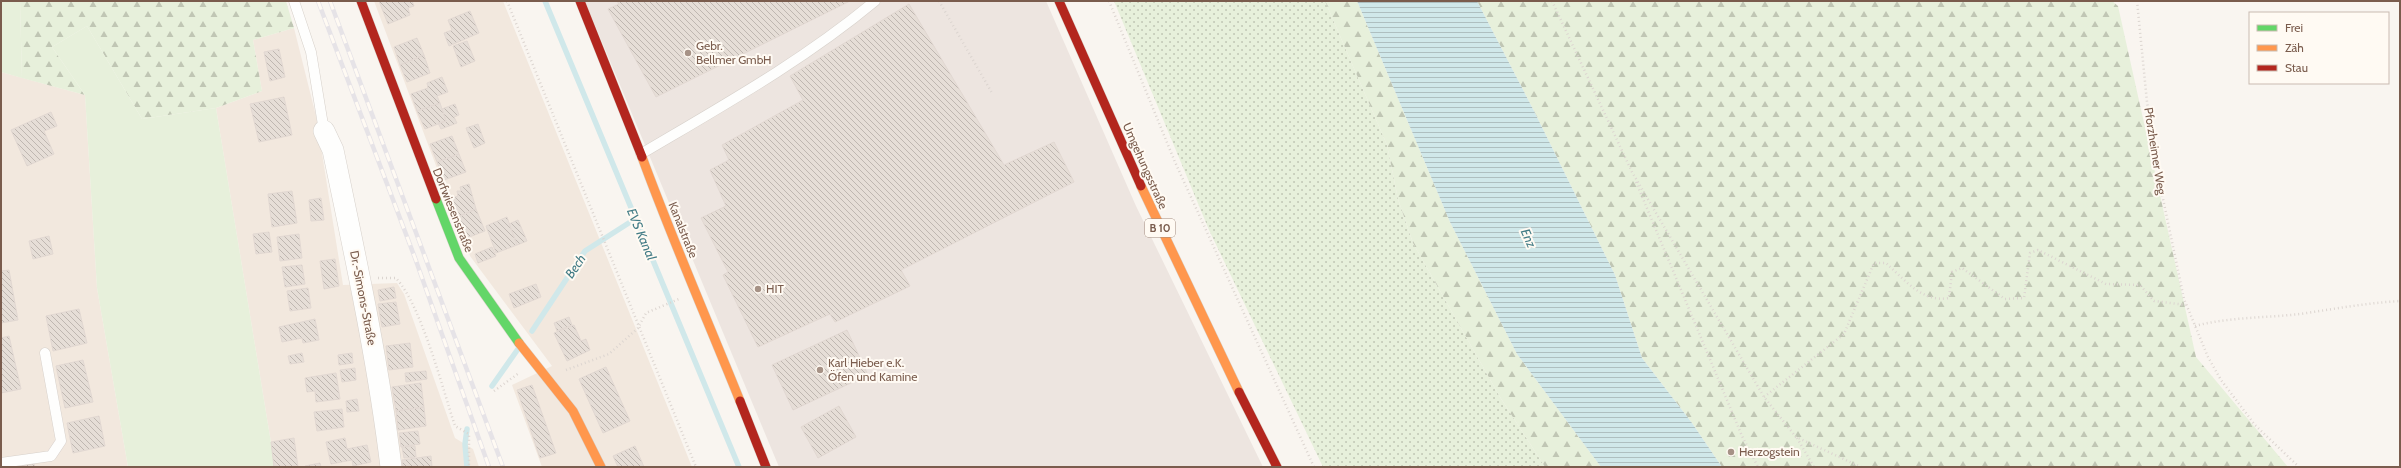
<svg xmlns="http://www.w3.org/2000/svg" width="2401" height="468" font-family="Cabin,sans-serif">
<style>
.residential{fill:#f2e8de}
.industrial{fill:#ede5e0}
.grass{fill:url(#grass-dots)}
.forest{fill:url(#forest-firs)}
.garden{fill:#e7f0db}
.water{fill:url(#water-rules)}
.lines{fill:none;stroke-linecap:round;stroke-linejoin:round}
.stream{stroke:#d0e8ea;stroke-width:5.5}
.building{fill:url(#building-back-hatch);stroke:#e2d8d2}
.lane-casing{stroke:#d7d1cb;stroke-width:11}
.street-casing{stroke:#d7d1cb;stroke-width:22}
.fast-casing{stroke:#d9d2cb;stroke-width:10}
.slow-casing{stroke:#d9d2cb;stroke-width:10}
.jam-casing{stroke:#d9d2cb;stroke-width:10}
.path{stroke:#dcd5d0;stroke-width:2.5;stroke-dasharray:1 3;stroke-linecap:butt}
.lane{stroke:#fefefd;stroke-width:10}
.street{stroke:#fefefd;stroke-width:21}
.fast{stroke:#63d668;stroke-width:9}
.slow{stroke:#ff974d;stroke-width:9}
.jam{stroke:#b3261e;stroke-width:9}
.rail-casing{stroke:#e6e3e7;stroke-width:4.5}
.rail{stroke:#fffaf3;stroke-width:3;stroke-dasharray:9;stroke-linecap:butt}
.poi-dot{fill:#a69286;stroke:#fffaf3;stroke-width:1.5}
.labels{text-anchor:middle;stroke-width:4;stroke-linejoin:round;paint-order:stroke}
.shield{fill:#fffaf3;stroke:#a28b7f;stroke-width:1}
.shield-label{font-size:11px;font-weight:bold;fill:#7a5c4d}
.poi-label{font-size:12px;fill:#7a5c4d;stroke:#fffaf3;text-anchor:start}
.street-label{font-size:12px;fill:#7a5c4d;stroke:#fffaf3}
.water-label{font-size:13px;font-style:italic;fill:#437c86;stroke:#fffaf3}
</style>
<defs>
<pattern id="grass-dots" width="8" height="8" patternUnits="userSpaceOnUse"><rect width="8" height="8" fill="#e7f0db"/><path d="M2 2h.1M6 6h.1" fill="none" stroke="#c0c6b4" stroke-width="1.8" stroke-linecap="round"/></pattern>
<pattern id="forest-firs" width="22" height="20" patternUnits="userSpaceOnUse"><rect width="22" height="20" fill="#e7f0db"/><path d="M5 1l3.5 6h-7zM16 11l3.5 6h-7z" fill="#c0c6b4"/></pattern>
<pattern id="water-rules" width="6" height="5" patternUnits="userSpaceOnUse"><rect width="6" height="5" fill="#d0e8ea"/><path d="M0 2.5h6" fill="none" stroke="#aebfc0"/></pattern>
<pattern id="building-back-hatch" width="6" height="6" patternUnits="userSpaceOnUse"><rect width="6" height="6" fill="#e6ded7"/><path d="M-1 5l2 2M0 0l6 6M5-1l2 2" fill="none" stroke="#bfb7b1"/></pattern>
</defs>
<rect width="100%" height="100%" fill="#f9f5f0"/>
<!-- residential -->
<path class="residential" d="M374 1H503L692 467H542L512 385 552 366 470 256Z
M294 28 316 116 343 285 397 283 404 294 455 438 473 449 479 467H275L216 108 262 91 253 40Z
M1 72 85 95 97 288 128 467H1Z"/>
<!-- industrial -->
<path class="industrial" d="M585 1H1046L1136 206 1263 467H779Z"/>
<!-- grass -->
<path class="grass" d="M1114 1H1325L1387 145 1398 199 1413 243 1500 397 1545 467H1323L1209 230Z"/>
<!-- forest -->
<path class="forest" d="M20 1H286L294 28 253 40 262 91 216 108 142 119 87 26 52 47 85 95 22 78Z
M1325 1H1357L1450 222 1517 354 1601 467H1545L1500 397 1413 243 1398 199 1387 145Z
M1477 1H2112L2118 6 2196 357 2288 467H1722L1692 423 1642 358 1615 275 1534 111Z"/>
<!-- garden -->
<path class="garden" d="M1 1H20L22 78 1 72Z
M87 26 142 119 216 108 275 467H128L97 288 85 95 52 47Z"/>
<!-- water -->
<path class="water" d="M1357 1H1477L1534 111 1615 275 1642 358 1692 423 1722 467H1601L1517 354 1450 222Z"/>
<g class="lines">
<!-- stream -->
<path class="stream" d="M545 1 739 467
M532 331 585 251 635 219
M492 386 518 349
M467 467 465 444 467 429"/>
</g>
<!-- building -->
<path class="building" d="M379 1H412L414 6 408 8 410 15 388 24Z
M617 1H850L656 97 608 9 619 4Z
M909 4 1004 165 1054 142 1074 182 901 270 910 286 835 322 830 314 758 347 723 275 728 272 701 218 726 206 710 170 729 160 722 145 803 100 790 76Z
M470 11 479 33 449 46 444 33 452 30 448 20Z
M417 38 424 55 400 65 394 47Z
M467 41 475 61 461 67 453 46Z
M279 49 285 77 270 81 264 52Z
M424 55 430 73 407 82 400 65Z
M442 77 448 92 437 96 440 103 417 111 411 94 428 88 427 83Z
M284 97 292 135 259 142 250 104Z
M440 103 446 121 425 129 417 111Z
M455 104 459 115 454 117 457 123 441 129 438 123 446 121 442 109Z
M51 112 57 126 44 131 54 154 27 166 11 130Z
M478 124 485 143 474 148 466 128Z
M452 136 459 154 437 162 430 144Z
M459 154 466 172 444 180 437 162Z
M469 184 476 209 455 218 450 199 458 196 457 191H461L460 187Z
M292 191 297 223 272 227 268 194Z
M321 198 324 220 311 221 309 200Z
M476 209 485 231 464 239 455 218Z
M507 217 517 245 496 253 486 226Z
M518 220 527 241 517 245 509 224Z
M269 232 272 252 256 254 253 234Z
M299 234 302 258 280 261 277 237Z
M49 236 53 254 33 259 29 241Z
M492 247 496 256 478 263 475 254Z
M335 259 339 286 324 289 320 261Z
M302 265 305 284 285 287 282 267Z
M9 270 18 320 1 323V271Z
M536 284 541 297 514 308 509 294Z
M394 287 396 298 380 301 378 290Z
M308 288 311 308 290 311 287 291Z
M396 302 400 324 382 327 378 304Z
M79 309 87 343 53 351 46 316Z
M569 317 572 325 557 331 554 323Z
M315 319 319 340 303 343 302 338 282 342 279 327Z
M574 325 581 341 586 339 590 350 567 361 554 333Z
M847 330 868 375 793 410 772 365Z
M9 336 21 389 1 393V338Z
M410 343 413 367 389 370 386 346Z
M302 353 304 362 290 364 288 356Z
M352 353 353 363 339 365 338 355Z
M83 360 93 402 65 408 56 366Z
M606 367 630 421 603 433 579 379Z
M355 368 356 380 342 382 340 370Z
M426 371 427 379 406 382 405 373Z
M336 373 340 399 316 402 315 391 307 392 305 378Z
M421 383 424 407 396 411 392 387Z
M532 385 556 453 540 458 517 390Z
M357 399 359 411 347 412 346 401Z
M839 406 856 437 818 458 801 427Z
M424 407 426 426 398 430 396 411Z
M342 409 344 427 317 431 314 412Z
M99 416 105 446 73 453 67 423Z
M418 431 420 444 401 447 399 433Z
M294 438 298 467H274L271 442Z
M345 438 347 449 367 445 371 462 353 466 352 460 331 464 326 442Z
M415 446 416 457 404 458 402 447Z
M635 446 644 467H618L613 456Z
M431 456 432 467H403L402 460Z
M320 463 321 467H305V466Z
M34 464 35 467H23L22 465Z"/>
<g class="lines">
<!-- lane casing -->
<g class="lane-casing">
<path id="lane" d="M294 1 311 52 324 131
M641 154C722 106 803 61 875 1
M1 463 51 456 61 441 45 353"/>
</g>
<!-- street casing -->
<g class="street-casing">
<path id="street" d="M324 131 333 150C355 255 378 360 391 467"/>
</g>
<!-- fast casing -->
<g class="fast-casing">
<path id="fast" d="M436 199 459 258 519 343"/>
</g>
<!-- slow casing -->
<g class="slow-casing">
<path id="slow" d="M642 157C672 239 707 319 740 401
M1141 186 1239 392
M519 343 573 411 601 467"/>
</g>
<!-- jam casing -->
<g class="jam-casing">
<path id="jam" d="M361 1 436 199
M580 1 642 157
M1059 1 1141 186
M1239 392 1277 467
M740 401 766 467"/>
</g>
<!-- path -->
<path class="path" d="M507 1 696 467
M939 1 992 93
M1109 1 1175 162 1314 467
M1552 1 1632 172 1764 397 1796 437 1861 467
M2137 1 2147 102 2162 194 2184 299 2208 357 2221 380 2255 425 2299 467
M1636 182 1742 436 1758 467
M378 278H396C422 307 442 387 455 426L469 434V467
M2195 326C2229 317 2265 318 2300 314 2334 309 2366 303 2400 301
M566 370 609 354 638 328 646 313 679 299
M494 391 519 373
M1764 397 1844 334 1874 263H1886C1904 279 1922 303 1949 298L1952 272 1962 268 2005 299 2024 298 2030 253 2038 250 2106 284 2140 285 2154 301 2186 305
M1797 438 1814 467"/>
<!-- lane -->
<use href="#lane" class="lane"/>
<!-- street -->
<use href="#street" class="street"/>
<!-- fast -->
<use href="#fast" class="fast"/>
<!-- slow -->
<use href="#slow" class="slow"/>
<!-- jam -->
<use href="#jam" class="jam"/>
<!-- rail casing -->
<g class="rail-casing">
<path id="rail" d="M318 1 415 258 489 467
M330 1 503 467"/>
</g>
<!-- rail -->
<use href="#rail" class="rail"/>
</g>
<!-- markers -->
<g class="poi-dot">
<circle cx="688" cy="53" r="4"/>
<circle cx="758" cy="289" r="4"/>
<circle cx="820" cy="370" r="4"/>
<circle cx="1731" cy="452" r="4"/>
</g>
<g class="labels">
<!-- shield labels -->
<rect class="shield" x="1145" y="219" width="30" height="18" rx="3"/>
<g class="shield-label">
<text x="1160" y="232">B 10</text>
</g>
<!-- poi labels -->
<g class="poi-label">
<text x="696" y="50">Gebr.<tspan x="696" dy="14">Bellmer GmbH</tspan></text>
<text x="766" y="293">HIT</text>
<text x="828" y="367">Karl Hieber e.K.<tspan x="828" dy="14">Öfen und Kamine</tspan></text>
<text x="1739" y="456">Herzogstein</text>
</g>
<!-- street labels -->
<g class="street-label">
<text transform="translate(2155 151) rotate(81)" y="4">Pforzheimer Weg</text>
<text transform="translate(1145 166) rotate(66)" y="4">Umgehungsstraße</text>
<text transform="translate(453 210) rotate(68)" y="4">Dorfwiesenstraße</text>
<text transform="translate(683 230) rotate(68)" y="4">Kanalstraße</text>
<text transform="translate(363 298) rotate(79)" y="4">Dr.-Simons-Straße</text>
</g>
<!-- water labels -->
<g class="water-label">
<text transform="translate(642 234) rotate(67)" y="5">EVS Kanal</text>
<text transform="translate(1529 238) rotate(66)" y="5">Enz</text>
<text transform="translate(575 266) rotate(-56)" y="5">Bech</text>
</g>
</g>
<!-- border -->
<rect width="2401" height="468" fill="none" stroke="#7a5c4d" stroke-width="4"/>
<!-- legend -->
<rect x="2249" y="12" width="140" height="72" fill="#fffaf3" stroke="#cabbb1"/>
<rect x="2257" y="25" width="20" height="6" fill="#63d668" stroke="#cabbb1"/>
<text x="2285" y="32" font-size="12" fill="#7a5c4d">Frei</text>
<rect x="2257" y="45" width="20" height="6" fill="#ff974d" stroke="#cabbb1"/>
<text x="2285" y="52" font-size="12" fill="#7a5c4d">Zäh</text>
<rect x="2257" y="65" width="20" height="6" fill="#b3261e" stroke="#cabbb1"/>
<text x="2285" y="72" font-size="12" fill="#7a5c4d">Stau</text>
</svg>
